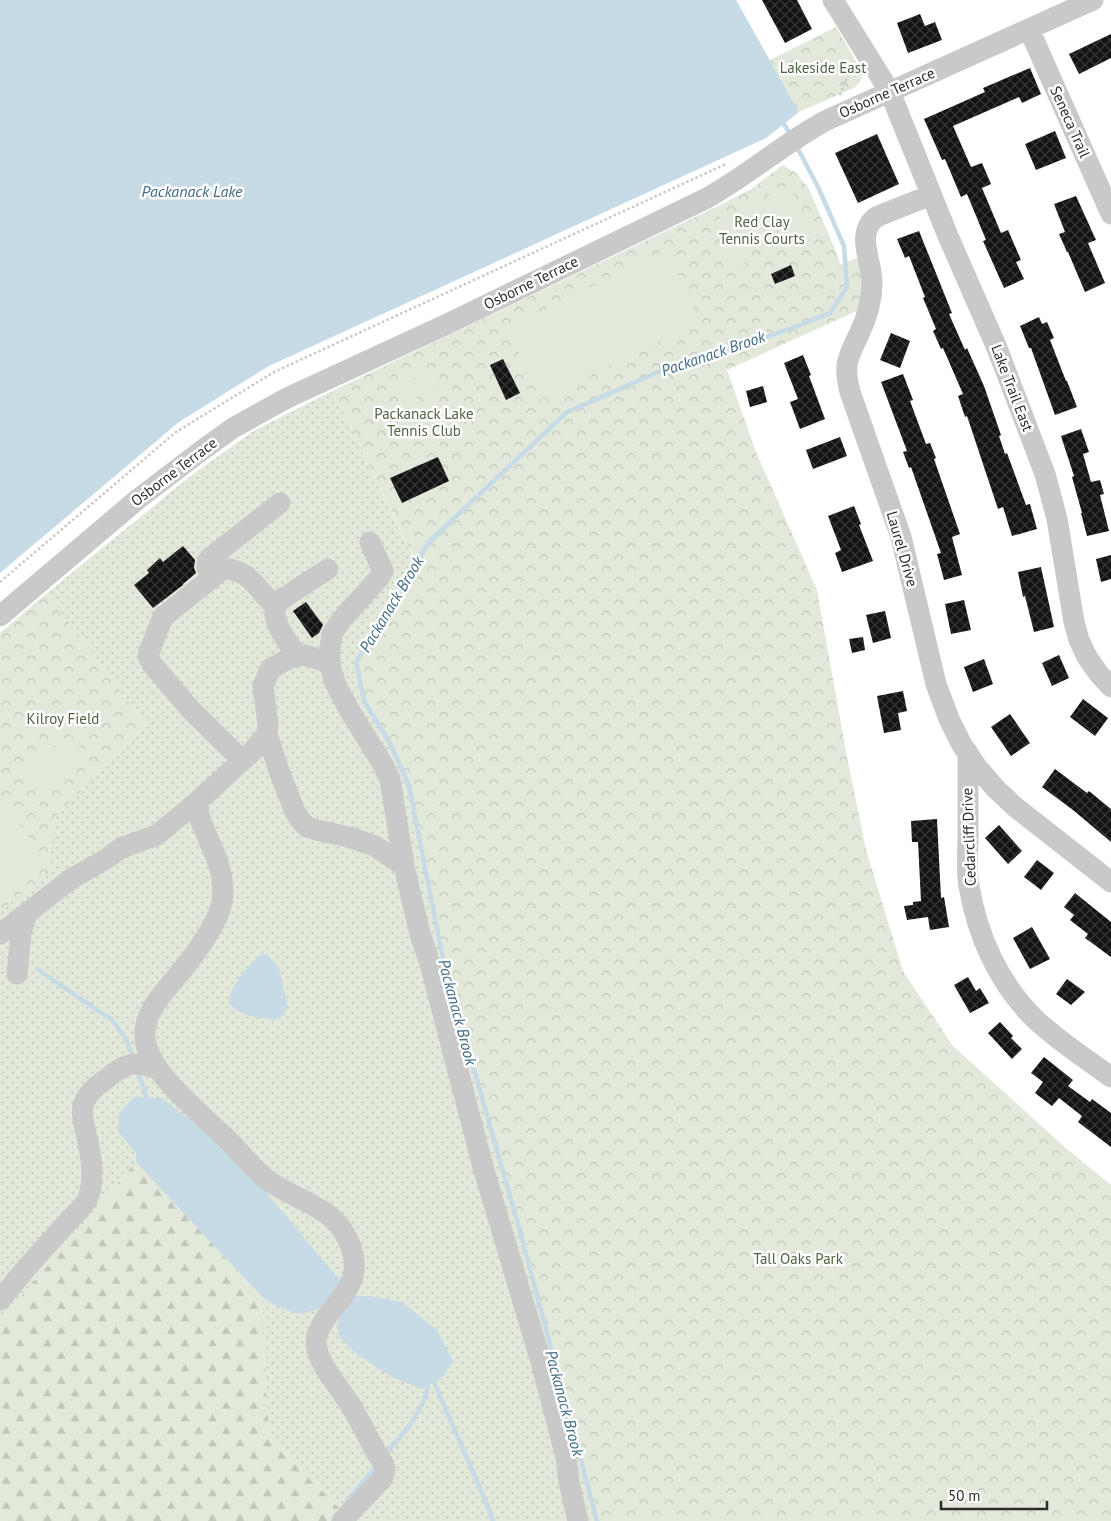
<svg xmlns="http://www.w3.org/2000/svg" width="1111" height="1521" font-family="'PT Sans',sans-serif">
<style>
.grass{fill:url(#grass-dots)}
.forest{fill:url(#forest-firs)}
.park{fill:url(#park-crowns)}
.garden{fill:#e2e8da}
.water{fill:#c7dbe7}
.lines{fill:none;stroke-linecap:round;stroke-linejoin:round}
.stream{stroke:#c7dbe7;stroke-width:4.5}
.building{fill:url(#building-cross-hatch)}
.path{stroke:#c9c9c9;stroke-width:2.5;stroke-dasharray:2.5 2.5;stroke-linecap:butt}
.minor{stroke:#c9c9c9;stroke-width:21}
.labels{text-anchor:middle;stroke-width:5;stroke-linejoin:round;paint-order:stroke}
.park-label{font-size:15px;fill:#4f633d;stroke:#fff}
.street-label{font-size:15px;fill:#2c2c2c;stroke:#fff}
.water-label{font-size:16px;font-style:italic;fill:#406c87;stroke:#fff}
</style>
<defs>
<pattern id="grass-dots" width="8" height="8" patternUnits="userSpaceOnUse" patternTransform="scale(1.25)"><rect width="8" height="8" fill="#e2e8da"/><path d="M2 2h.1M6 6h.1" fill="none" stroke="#c2c7bb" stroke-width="1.8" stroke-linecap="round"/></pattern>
<pattern id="forest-firs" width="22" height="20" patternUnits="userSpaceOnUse" patternTransform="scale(1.25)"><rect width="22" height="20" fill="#e2e8da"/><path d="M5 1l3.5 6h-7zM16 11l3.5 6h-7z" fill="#c2c7bb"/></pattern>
<pattern id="park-crowns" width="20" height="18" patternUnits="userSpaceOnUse" patternTransform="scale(1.25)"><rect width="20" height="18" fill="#e2e8da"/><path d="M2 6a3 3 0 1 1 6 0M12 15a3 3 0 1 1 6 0" fill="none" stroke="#c2c7bb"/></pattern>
<pattern id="building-cross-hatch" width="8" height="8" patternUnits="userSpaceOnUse" patternTransform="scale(1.25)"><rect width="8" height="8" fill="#131313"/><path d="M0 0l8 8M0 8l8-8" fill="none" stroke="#363636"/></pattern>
</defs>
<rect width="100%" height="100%" fill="#fff"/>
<!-- grass -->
<path class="grass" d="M332 391 339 403 416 563 356 662 364 701 391 745 409 786 444 964 521 1235 597 1521H329L340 1509 269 1438 263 1339V1298L136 1163 0 1321V911L47 874 55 817 147 726 47 593 193 474 255 430Z"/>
<!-- forest -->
<path class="forest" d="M136 1162 263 1298V1339L269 1438 340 1509 329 1521H0V1321Z"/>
<!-- park -->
<path class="park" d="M836 27 862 72 861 81 854 88 799 112 770 60Z
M783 165 796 173 808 187 838 256 840 265 860 256 863 285 859 310 727 370 756 452 817 590 846 752 866 850 903 971 953 1046 1068 1150 1111 1185V1521H597L521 1235 444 964 409 786 391 745 364 701 356 662 416 562 339 403 332 391 714 208 751 189Z
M47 593 147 726 55 817 48 874 0 911V633Z"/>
<!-- garden -->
<path class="garden" d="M789 185 811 231 791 241 768 195Z
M760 199 782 245 762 255 739 209Z
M731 213 754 259 733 269 711 223Z
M666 250 700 321 541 399 507 328Z
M425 367 437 393 424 399 413 373Z
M407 375 419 402 407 407 395 381Z
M441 402 452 428 440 433 429 407Z
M423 410 435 436 423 442 411 415Z
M70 735 89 760 41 798 21 773Z
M0 800 39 849 38 864 0 893Z"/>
<!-- water -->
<path class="water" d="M0 0H736L799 112 766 138 269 366 179 422 0 573Z
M260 955H268L279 968 287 1003 284 1015 275 1020C258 1017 239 1017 228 1002 232 984 247 967 260 955Z
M134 1097 162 1098 184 1115 206 1127 230 1149 342 1283 355 1296H370L402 1302 437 1330 453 1361 444 1376 422 1389 392 1377 358 1355 339 1337 337 1324 340 1316 328 1307 299 1314 276 1306 263 1298 136 1162V1153L118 1132 119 1113Z"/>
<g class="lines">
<!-- stream -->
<path class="stream" d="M784 124 791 136
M37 969 112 1020 126 1039 131 1052
M139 1075 147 1098
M434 1382 488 1507 493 1521
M385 1455C402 1434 423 1414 428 1386
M347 1501 377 1465
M597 1521 521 1235 444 964 409 786 391 745 364 701 356 662 429 542 567 412 663 370 790 329 830 313 847 287 844 246 819 189 796 145"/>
</g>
<!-- building -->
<path class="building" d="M762 0H797L812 29 785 43Z
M920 14 925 26 935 22 942 40 908 53 897 23Z
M1111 34V58L1079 74 1069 54Z
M1030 68 1041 94 1022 103 1019 97 953 126 971 167 982 163 991 184 982 188 1001 233 1008 230 1021 260 1016 262 1024 279 1004 288 983 241 986 240 967 194 961 197 945 159 942 160 924 119 985 92 983 88Z
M1055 131 1066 158 1036 170 1025 144Z
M877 134 899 184 858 203 835 153Z
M1076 196 1096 240 1088 243 1105 283 1085 292 1068 252H1067L1059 234 1065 232 1054 204Z
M919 231 952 313 949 314 965 350 967 348 984 386 1001 435 999 436 1005 454 1007 453 1026 505 1030 504 1037 529 1012 536 1003 507 998 509 967 416 965 417 958 396 963 394 943 348 941 349 933 331 936 329 923 298 925 297 909 256 905 258 897 239Z
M791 265 795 276 775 284 771 274Z
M1039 317 1042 324 1047 322 1054 338 1050 340 1066 381H1067L1077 407 1055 415 1031 348H1029L1020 326Z
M891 333 910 341 900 368 880 360Z
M803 355 811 375 809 376 825 419 800 429 790 402 798 399 784 363Z
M503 359 520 393 506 400 490 365Z
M903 374 913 400 910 401 926 444 930 443 936 458 934 459 960 534 952 537 962 575 944 580 937 554 941 553 911 467 909 468 903 452 907 451 881 382Z
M763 386 767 402 750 407 746 391Z
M1081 429 1089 452 1083 454 1091 482 1100 480 1104 494 1100 495 1109 531 1087 536 1081 513H1082L1072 477 1074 476 1061 436Z
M840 437 847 456 813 469 806 450Z
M438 457 449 481 402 503 390 478Z
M854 506 861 524 859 525 873 561 842 572 835 553 841 550 828 516Z
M183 546 195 560 194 568 196 573 183 584V585L153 608 134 585 149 573 147 570 160 558 163 562Z
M1111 555V579L1101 582 1096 559Z
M1041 567 1054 627 1034 632 1025 596 1023 597 1018 572Z
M964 600 971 630 951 634 945 604Z
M306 602 323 625 319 633 312 638 293 611Z
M885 611 891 638 873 643 866 615Z
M863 637 865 650 852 653 849 639Z
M1059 655 1069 678 1052 686 1042 663Z
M984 659 993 684 973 692 964 667Z
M903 691 907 711 898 713 901 730 884 733 877 696Z
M1083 699 1108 718 1095 736 1070 717Z
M1010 714 1030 743 1011 756 991 727Z
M1055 769 1087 793 1089 791 1111 809V842L1073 810 1042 787Z
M937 819 941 898 944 897 949 927 930 930 928 917 907 920 904 906 913 905V902L921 901 918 842H912L911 821Z
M999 825 1022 851 1008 864 985 838Z
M1037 860 1054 873 1041 890 1024 877Z
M1075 893 1111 922V957L1085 938 1088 934 1070 920 1074 915 1064 907Z
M1032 927 1050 959 1030 969 1013 938Z
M968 977 976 991 980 988 989 1003 970 1013 954 985Z
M1067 979 1085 992 1071 1005 1056 994Z
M1000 1022 1013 1036 1011 1038 1022 1049 1012 1059 988 1033Z
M1044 1057 1073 1080 1068 1086 1090 1102 1092 1099 1111 1113V1147L1078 1122 1082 1116 1059 1098 1052 1106 1035 1093 1043 1082 1031 1073Z"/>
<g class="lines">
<!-- path -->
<path class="path" d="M840 95 852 65
M0 582 176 432 274 372 726 164"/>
<!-- minor -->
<path class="minor" d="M833 0 890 92 948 236 997 348 1045 474 1057 519 1074 622 1079 640 1087 657 1099 674 1111 687
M1029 29 1111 214
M931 195 876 217C855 234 872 260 872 282 872 299 867 318 859 334 855 344 848 354 847 366 846 375 848 384 850 392L901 537 936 684 949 719 962 745 977 767 995 788 1014 806 1111 882
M370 542 383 571 379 578 342 619 332 634 330 648V666L335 683 348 708 382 763 390 779 404 866 420 934 429 960 483 1167 541 1362 566 1457 569 1482 578 1521
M218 573 207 568V563L210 558 280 503
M0 616 138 499 205 448 233 428 287 398 445 325 705 199C747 176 783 144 825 121L1093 0
M297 655C288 642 266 617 279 601L328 569
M330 666 323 661 305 655 290 658 270 669 263 686 268 724 267 734 252 752 198 801C197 818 204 828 210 843 219 862 227 885 221 906 216 926 192 959 178 975 163 994 143 1012 145 1038 147 1072 206 1118 229 1141 242 1154 254 1170 269 1181 298 1202 333 1205 349 1242 363 1274 348 1290 328 1315 322 1324 316 1332 316 1344 318 1364 339 1387 350 1404 362 1424 371 1445 384 1465L385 1471 382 1479 342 1521
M267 734 279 771 295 812 301 821 307 827 317 830 349 837 375 846 404 866
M968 753C968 781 968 808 968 836 968 852 966 870 969 886 977 935 999 984 1035 1019 1058 1041 1085 1058 1111 1077
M242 760 191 710 152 664 148 656 149 652 163 617 223 569C248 567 259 592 275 606
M0 934 71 879 106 859 121 848 157 835 198 801
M17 974 21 933 27 913
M0 1300 28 1266 87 1201C96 1179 91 1155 86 1133 84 1124 81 1115 83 1106 86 1095 96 1086 105 1080 112 1074 125 1064 135 1064 143 1064 150 1067 158 1068"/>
</g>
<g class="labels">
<!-- park labels -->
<g class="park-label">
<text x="823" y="73">Lakeside East</text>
<text x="762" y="227">Red Clay<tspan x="762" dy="17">Tennis Courts</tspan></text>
<text x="424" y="419">Packanack Lake<tspan x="424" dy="17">Tennis Club</tspan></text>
<text x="63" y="724">Kilroy Field</text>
<text x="798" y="1264">Tall Oaks Park</text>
</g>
<!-- street labels -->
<g class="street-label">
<text transform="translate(887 93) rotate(-24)" y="5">Osborne Terrace</text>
<text transform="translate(1070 122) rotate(66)" y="5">Seneca Trail</text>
<text transform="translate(531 283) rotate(-26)" y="5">Osborne Terrace</text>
<text transform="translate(1012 388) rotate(69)" y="5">Lake Trail East</text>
<text transform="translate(174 472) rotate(-37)" y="5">Osborne Terrace</text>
<text transform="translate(902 549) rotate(74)" y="5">Laurel Drive</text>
<text transform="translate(969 837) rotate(-92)" y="5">Cedarcliff Drive</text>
</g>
<!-- water labels -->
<g class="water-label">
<text x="192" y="197">Packanack Lake</text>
<text transform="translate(713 353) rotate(-19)" y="6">Packanack Brook</text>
<text transform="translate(391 604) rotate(-59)" y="6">Packanack Brook</text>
<text transform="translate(458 1012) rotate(75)" y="6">Packanack Brook</text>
<text transform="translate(565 1403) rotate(75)" y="6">Packanack Brook</text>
</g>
</g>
<!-- scale -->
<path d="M941 1501v8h106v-8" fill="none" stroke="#2c2c2c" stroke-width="2.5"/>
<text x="948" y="1501" font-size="15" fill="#2c2c2c" stroke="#ffffff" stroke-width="4" paint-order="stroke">50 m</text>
</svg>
